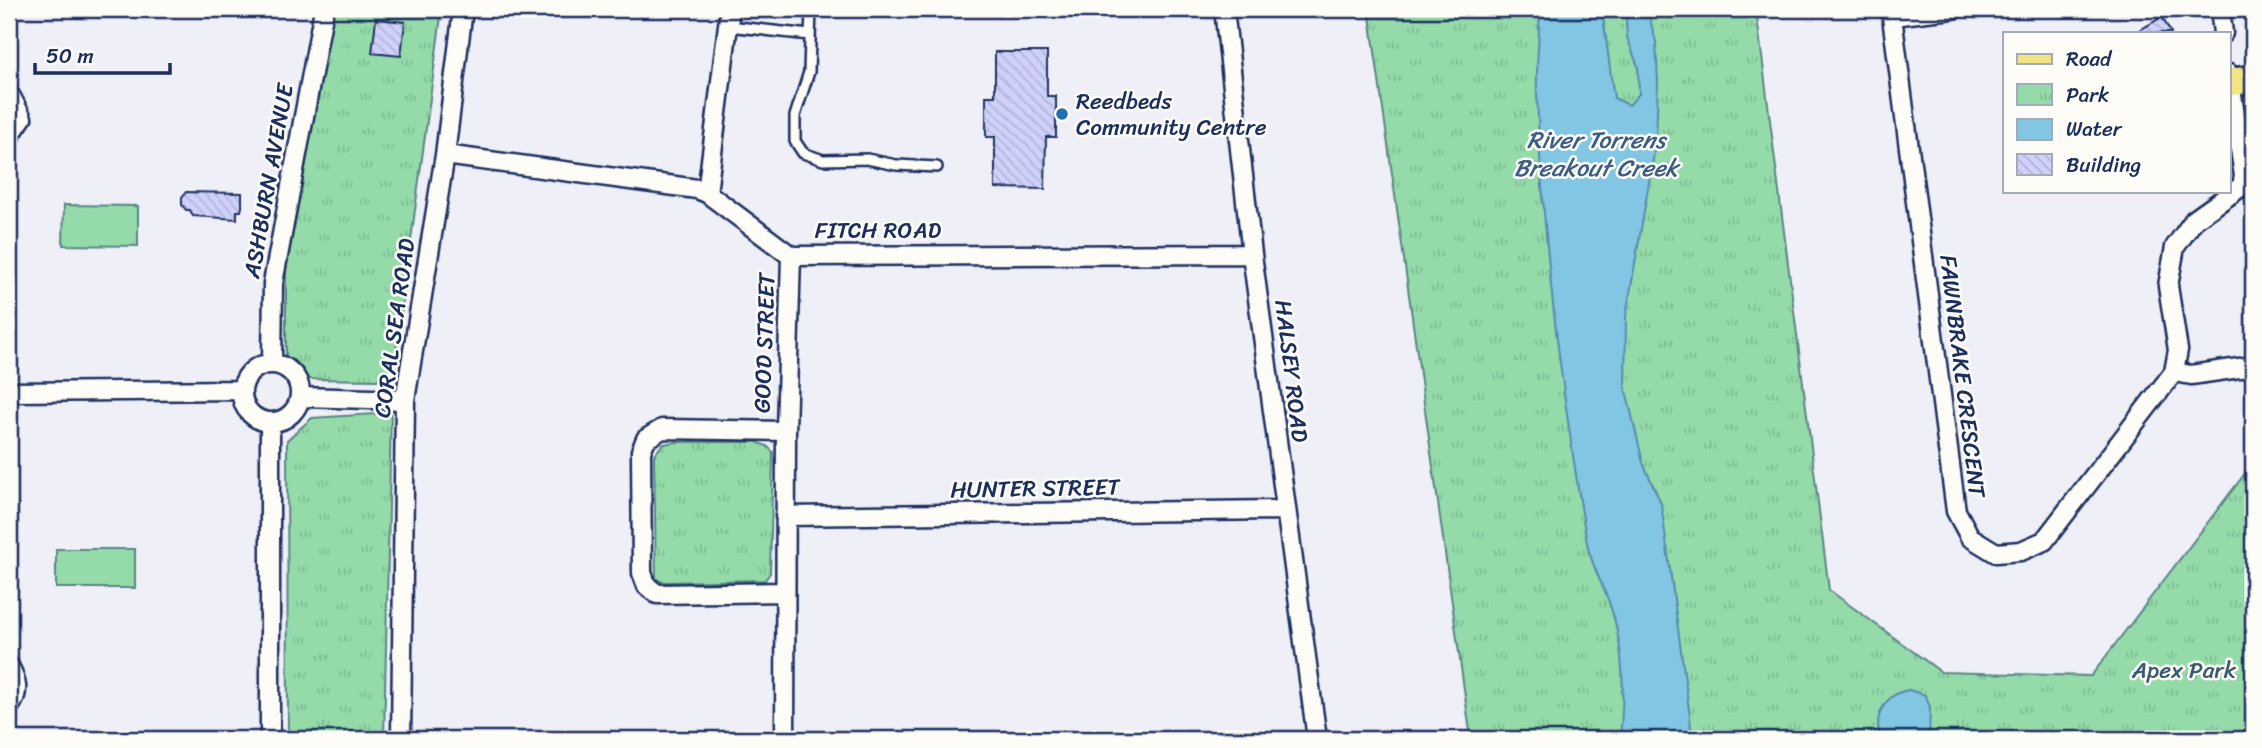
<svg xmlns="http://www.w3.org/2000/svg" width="2262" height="748" font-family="Sriracha,sans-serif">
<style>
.park{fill:url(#park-tufts);stroke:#588584;stroke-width:2}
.garden{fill:#94dba9;stroke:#588584;stroke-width:2}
.water{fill:#81c6e2;stroke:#588aad;stroke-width:2}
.building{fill:url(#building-back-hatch);stroke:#1b2f5e;stroke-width:2}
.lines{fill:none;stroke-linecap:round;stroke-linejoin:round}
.service-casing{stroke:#1b2f5e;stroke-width:14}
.minor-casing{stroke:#1b2f5e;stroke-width:23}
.primary-casing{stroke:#1b2f5e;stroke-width:32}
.service{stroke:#fdfcf7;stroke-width:9}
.minor{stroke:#fdfcf7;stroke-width:18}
.primary{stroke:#f4e382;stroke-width:26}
.poi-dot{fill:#1f6fb2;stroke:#fdfcf7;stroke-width:2.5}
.labels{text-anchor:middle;stroke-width:5;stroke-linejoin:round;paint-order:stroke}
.poi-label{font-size:23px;fill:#1b2f5e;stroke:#fdfcf7;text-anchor:start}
.street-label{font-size:23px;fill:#1b2f5e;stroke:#fdfcf7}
.park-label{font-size:23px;fill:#395a71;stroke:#fdfcf7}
.water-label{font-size:24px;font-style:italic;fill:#3a5c86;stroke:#fdfcf7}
</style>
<defs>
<pattern id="park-tufts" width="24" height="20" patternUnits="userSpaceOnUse" patternTransform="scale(1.75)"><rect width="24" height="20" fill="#94dba9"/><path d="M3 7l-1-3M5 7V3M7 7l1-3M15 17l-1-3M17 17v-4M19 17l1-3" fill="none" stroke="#7fbc94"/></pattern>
<pattern id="building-back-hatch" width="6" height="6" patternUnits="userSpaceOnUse" patternTransform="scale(1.75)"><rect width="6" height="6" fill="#cfd1fa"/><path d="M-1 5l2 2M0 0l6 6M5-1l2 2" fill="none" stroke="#b1b4d9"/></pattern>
</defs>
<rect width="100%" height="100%" fill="#efeff8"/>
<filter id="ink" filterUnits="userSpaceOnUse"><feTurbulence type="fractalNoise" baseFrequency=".0143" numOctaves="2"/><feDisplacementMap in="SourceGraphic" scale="14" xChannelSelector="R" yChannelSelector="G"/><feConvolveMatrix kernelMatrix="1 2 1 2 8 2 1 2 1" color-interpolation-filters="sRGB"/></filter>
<g filter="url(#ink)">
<!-- park -->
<path class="park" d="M334 9H442L395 359 391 368 377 380 307 379 298 373 286 355V249Z
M1369 9H1756L1829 590 1941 672 2091 676 2253 463V739H1471Z
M391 413 384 739H288L287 440 312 418Z
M677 442H757L767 446 773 452 770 573 765 580 665 582 660 581 656 578 654 455 663 444Z"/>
<!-- garden -->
<path class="garden" d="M64 205 138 206V246L63 245Z
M56 549H135V588H56Z"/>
<!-- water -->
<path class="water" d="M1540 9H1602L1614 98 1629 105 1639 94 1638 67 1627 37 1626 18 1637 9 1648 12 1656 42 1658 82 1656 142 1626 316 1625 386 1643 463 1661 503 1690 717 1692 739H1620C1624 695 1625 651 1611 608 1604 586 1591 565 1587 543 1562 395 1542 244 1537 94 1536 66 1539 37 1540 9Z
M1909 690 1925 695 1930 707 1929 739H1882C1871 717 1886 693 1909 690Z"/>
<!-- building -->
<path class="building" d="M2162 17 2171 33H2135Z
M376 19 405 22 401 56 372 53Z
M995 52H1047V96H1056V137H1046L1045 189 995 188V137H986V96H995Z
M186 192 242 193V207L241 211H237V219L193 216 190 210H186L182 205V197Z"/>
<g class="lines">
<!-- service casing -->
<g class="service-casing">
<path id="service" d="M811 9 809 72 795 116V141L803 153 823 160 867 159 896 165 937 167
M728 26 810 35"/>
</g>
<!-- minor casing -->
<g class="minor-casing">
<path id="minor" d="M1224 9 1252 254 1317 739
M1891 9 1956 511 1970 537 1996 553 2021 551 2044 541 2174 372 2178 350 2168 286 2175 247 2194 220 2242 186 2244 176 2229 74
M2220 9 2223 33
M1892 16 1953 9
M9 96 11 97 22 118 9 137
M445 155 697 189 707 193 791 256 1252 254
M707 193 730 9
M272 363 273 283 324 9
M242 393a29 29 0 1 1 58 0a29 29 0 1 1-58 0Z
M2174 372 2191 375 2253 366
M9 392 242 390
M301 397 405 400
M270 422V739
M785 516 1285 510
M784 592 657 594 647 586 642 573 641 451 646 439 662 429 786 431
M9 666C17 681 20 693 9 707
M401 739 405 400 445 155 463 9
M785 739 786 431 791 256"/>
</g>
<!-- primary casing -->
<g class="primary-casing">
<path id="primary" d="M2231 82 2253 79"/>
</g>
<!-- service -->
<use href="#service" class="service"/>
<!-- minor -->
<use href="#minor" class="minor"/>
<!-- primary -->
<use href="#primary" class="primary"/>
</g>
</g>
<!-- markers -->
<circle class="poi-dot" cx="1062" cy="114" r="7"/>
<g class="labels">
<!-- poi labels -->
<g class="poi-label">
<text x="1076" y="109">Reedbeds<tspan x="1076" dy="26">Community Centre</tspan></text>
</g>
<!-- street labels -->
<g class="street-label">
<text transform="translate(268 181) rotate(-80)" y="8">ASHBURN AVENUE</text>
<text x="878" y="238">FITCH ROAD</text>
<text transform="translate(394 328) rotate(-82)" y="8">CORAL SEA ROAD</text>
<text transform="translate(764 343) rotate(-88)" y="8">GOOD STREET</text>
<text transform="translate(1292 371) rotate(83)" y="8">HALSEY ROAD</text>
<text transform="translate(1963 376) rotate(83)" y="8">FAWNBRAKE CRESCENT</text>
<text transform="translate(1035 488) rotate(-1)" y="8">HUNTER STREET</text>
</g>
<!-- park labels -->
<g class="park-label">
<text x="2184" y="678">Apex Park</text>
</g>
<!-- water labels -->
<g class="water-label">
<text x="1596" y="148">River Torrens<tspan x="1596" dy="28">Breakout Creek</tspan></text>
</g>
</g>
<!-- margin -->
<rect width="2262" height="748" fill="none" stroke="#fdfcf7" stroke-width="35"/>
<rect x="18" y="18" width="2227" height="713" fill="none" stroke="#1b2f5e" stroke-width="2.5" filter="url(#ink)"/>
<!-- legend -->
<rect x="2003" y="32" width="228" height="161" fill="#fdfcf7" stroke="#a3aaba" stroke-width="2"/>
<rect x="2017" y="54" width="35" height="10" fill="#f4e382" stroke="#a3aaba" stroke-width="2"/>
<text x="2066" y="66" font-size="21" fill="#1b2f5e">Road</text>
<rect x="2017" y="84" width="35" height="21" fill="url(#park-tufts)" stroke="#a3aaba" stroke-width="2"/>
<text x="2066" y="102" font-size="21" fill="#1b2f5e">Park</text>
<rect x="2017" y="119" width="35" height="21" fill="#81c6e2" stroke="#a3aaba" stroke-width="2"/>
<text x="2066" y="136" font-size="21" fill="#1b2f5e">Water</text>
<rect x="2017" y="154" width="35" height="21" fill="url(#building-back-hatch)" stroke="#a3aaba" stroke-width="2"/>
<text x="2066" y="172" font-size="21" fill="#1b2f5e">Building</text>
<!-- scale -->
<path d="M35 63v10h135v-10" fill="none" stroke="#1b2f5e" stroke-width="3.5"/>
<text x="46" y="63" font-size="21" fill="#1b2f5e" stroke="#fdfcf7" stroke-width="5" paint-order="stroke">50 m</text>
</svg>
